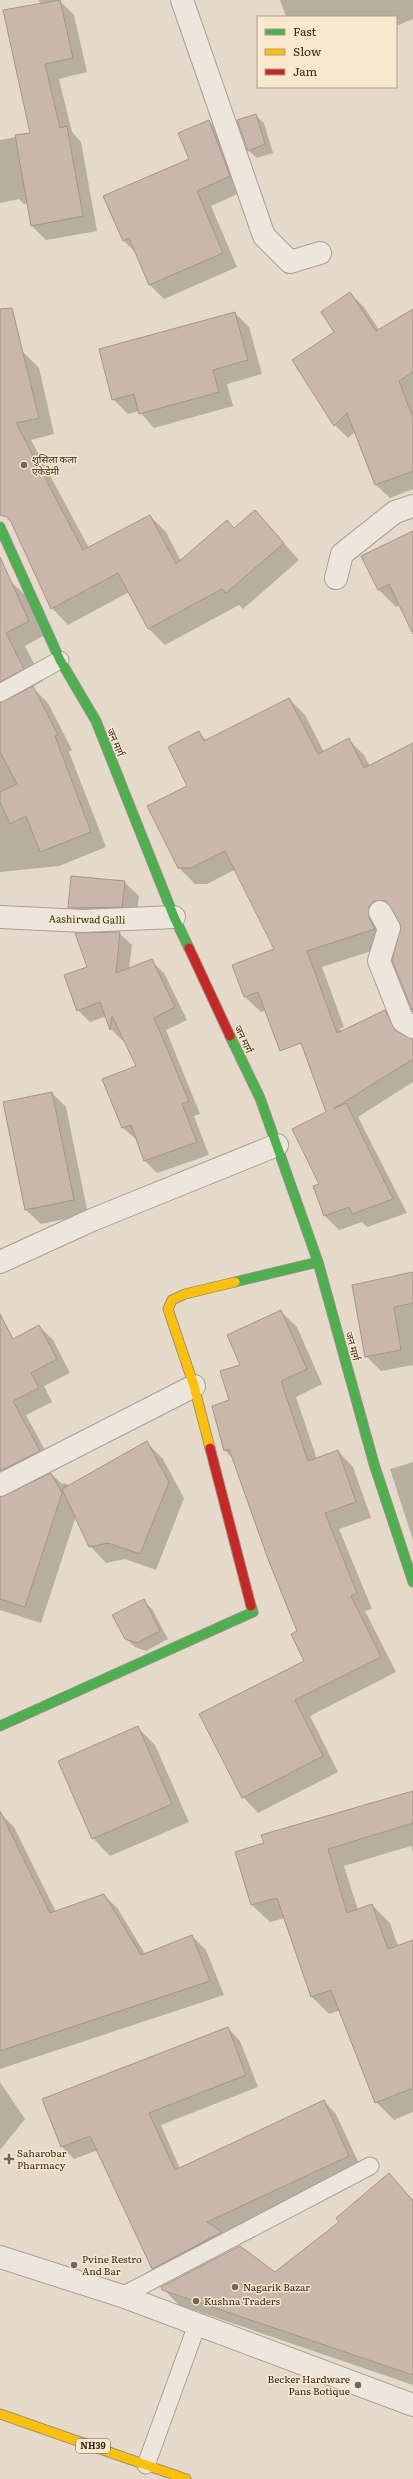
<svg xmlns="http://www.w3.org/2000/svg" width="413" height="2479" font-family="Literata,'Noto Sans Devanagari',serif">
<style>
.shadow{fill:#0003}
.building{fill:#c8b7aa;stroke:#a59589}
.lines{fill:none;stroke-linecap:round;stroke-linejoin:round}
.lane-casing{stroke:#a99f93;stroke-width:19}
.street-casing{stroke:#a99f93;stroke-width:24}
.fast-casing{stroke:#998f83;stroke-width:11}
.slow-casing{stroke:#998f83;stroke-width:11}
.jam-casing{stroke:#998f83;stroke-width:11}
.lane{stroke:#ece6dc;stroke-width:17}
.street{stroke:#ece6dc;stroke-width:22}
.fast{stroke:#4caf50;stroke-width:9}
.slow{stroke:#ffc107;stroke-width:9}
.jam{stroke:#c62828;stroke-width:9}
.poi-dot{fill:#756658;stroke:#f7e8ce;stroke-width:1.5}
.labels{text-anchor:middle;stroke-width:3;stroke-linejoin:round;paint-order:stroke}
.shield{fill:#f7e8ce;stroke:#716151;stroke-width:1}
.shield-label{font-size:9px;font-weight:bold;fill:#38271b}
.poi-label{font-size:10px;fill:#38271b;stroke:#f7e8ce;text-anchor:start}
.street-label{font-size:10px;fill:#38271b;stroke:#f7e8ce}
</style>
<rect width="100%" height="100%" fill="#e5dac9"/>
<!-- shadow -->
<path class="shadow" d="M38 0H59L74 15 87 72 59 79 72 132 81 142 97 231 46 240 32 226 28 203 24 204 19 199 0 203V140L31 134 4 11 30 5 32 7 43 5Z
M280 0H413V19L396 26V17H286Z
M255 115 264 123 273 153 257 158 248 150Z
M209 121 223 135 244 191 211 206 237 267 164 299 149 284 136 253 123 240 190 159Z
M350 293 364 307 379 330 413 310V489L390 498 376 485 356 431 348 438 335 425 293 360 336 333Z
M235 313 249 327 262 374 227 384 233 406 154 428 139 411 128 414 113 399Z
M22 351 39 368 54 434 31 440 89 548 150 516 166 532 181 561 234 529 255 511 299 560 243 609 239 605 165 645 148 628 129 592 68 625 52 608 0 496V357Z
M413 532V618L400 605 396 607 378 589Z
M9 580 25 595 43 636 25 646 43 681 32 687 48 703 72 750 69 752 106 847 59 866 0 872V585Z
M289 699 305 715 324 752 348 739 364 755 370 766 413 744V963L401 922 398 917 390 916V945L322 967 344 1027 339 1029 342 1031 385 1011 399 1026 404 1036 413 1040V1082L358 1117 407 1213 367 1227 362 1222 339 1230 325 1216 321 1184 328 1113 300 999 261 1012 245 997 233 965 275 950 236 869 207 884H195L179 868 188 786 199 733 207 741Z
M124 882 139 896 136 921 83 922 69 907Z
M119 933 132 945 129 969 151 961 164 973 187 1020 166 1030 200 1114 194 1116 209 1155 157 1173 145 1161 137 1140 123 1128 104 1080 137 1066 123 1037V1041L111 1029 107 1016 90 1022 78 1010 89 967Z
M52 1093 66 1107 88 1214 41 1224 26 1210Z
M413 1273V1365L381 1371 366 1356Z
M281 1312 297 1327 322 1384 296 1397 317 1459 338 1451 353 1467 371 1518 339 1529 372 1609 365 1611 396 1672 310 1716 338 1772 258 1813 243 1797 306 1662 298 1632 234 1460 225 1450 230 1401 241 1366Z
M39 1326 53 1340 70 1373 44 1386 52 1402 26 1415 53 1465 18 1482 4 1469 0 1461V1347Z
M147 1443 163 1459 184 1498 156 1570 125 1559 106 1563 90 1546 76 1516 41 1623 0 1610V1515L51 1474 62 1484 65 1483 69 1486Z
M413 1462V1540L390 1469Z
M144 1601 152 1609 168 1639 146 1651 135 1647 126 1639Z
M137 1727 155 1745 189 1822 110 1856 93 1838Z
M413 1792V1852L411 1846 344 1866 358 1910 372 1905 390 1923 398 1946 413 1941V2112L394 2120 376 2102 340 2010 329 2014 312 1997 285 1918 270 1922 252 1905 237 1852Z
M0 1813 14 1827 56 1912 104 1895 118 1909 145 1954 192 1936 206 1950 224 1995 0 2069Z
M228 2028 240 2041 258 2087 161 2125 180 2169 324 2101 336 2114 361 2168 221 2233 233 2245 165 2281 153 2268 98 2150 74 2159 62 2147Z
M0 2082 25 2119 0 2150Z
M389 2174 413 2200V2385L179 2305 163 2289 275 2273 341 2222Z"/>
<!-- building -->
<path class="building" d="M60 0 73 58 45 64 60 128 67 126 83 216 31 226 15 135 30 133 3 10Z
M256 114 265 144 248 151 237 120Z
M209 120 230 176 197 191 223 253 149 285 129 238 123 241 103 196 189 159 178 133Z
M350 292 376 331 413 309V372L399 381 413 418V471L375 485 347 413 334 426 292 360 334 332 321 312Z
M12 308 39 418 16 423 83 550 150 515 176 564 227 520 234 528 255 510 284 543 226 593 222 589 148 629 118 573 51 609 11 522 7 517 0 515V309Z
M235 312 248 360 213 370 219 392 139 414 134 394 112 400 99 349Z
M413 531V634L389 584 378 590 361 556Z
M0 557 29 621 6 633 24 669 0 682Z
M33 686 58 735 55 736 91 832 40 852 26 816 10 824 0 802V792L17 784 0 752V703Z
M289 698 318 754 349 738 364 768 413 743V1012L392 960 401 926 386 901H374L369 906V918L375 929 307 951 337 1033 385 1010 396 1031 413 1039V1059L333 1109 346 1103 393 1199 352 1214 349 1207 324 1216 313 1186 319 1184 292 1129 326 1112 301 1043 280 1051 258 992 244 997 232 965 274 949 225 851 191 868H178L147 806 187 786 168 747 199 731 204 741Z
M71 876 125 881 122 907 68 908Z
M120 932 116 973 152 959 175 1007 154 1018 189 1101 182 1104 197 1142 144 1161 131 1125 122 1128 102 1079 136 1066 112 1016 110 1030 100 1002 77 1011 64 975 87 967 75 933Z
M52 1092 74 1200 25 1210 3 1102Z
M413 1272V1303L394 1307 401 1350 365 1357 352 1285Z
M281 1310 307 1369 281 1381 308 1461 338 1450 356 1502 325 1513 357 1593 351 1596 381 1657 295 1700 323 1756 242 1798 199 1714 304 1661 291 1634 297 1631 268 1559 229 1449 224 1451 212 1406 229 1400 220 1371 240 1365 227 1335Z
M0 1314 13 1339 39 1325 57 1359 31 1373 39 1388 13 1401 40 1451 0 1471Z
M147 1441 169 1482 140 1554 108 1543 89 1547 62 1489Z
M51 1473 62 1493 25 1607 0 1599V1497Z
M144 1599 160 1631 137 1643 125 1639 112 1615Z
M138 1726 172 1804 92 1839 58 1761Z
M413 1791V1823L328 1849 347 1913 372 1904 388 1949 413 1940V2088L375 2103 331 1990 311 1997 277 1898 251 1905 235 1852 264 1843 261 1835Z
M0 1811 50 1913 104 1894 141 1955 192 1935 210 1981 0 2051Z
M228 2027 246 2075 149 2113 175 2170 324 2100 349 2156 207 2222 222 2232 152 2269 90 2136 61 2147 42 2099Z
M389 2173 413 2201V2375L162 2290 161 2287 240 2246 275 2272 339 2222 336 2218Z"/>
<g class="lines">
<!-- lane casing -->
<g class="lane-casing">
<path id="lane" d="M0 693 60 660
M122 2296 370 2166
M146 2465 197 2325"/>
</g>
<!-- street casing -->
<g class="street-casing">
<path id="street" d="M182 0 264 236 290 262 320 253
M336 578 342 554 395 512 413 506
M380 912 389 928 379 961 403 1021 413 1027
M0 917 83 921 174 917
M0 1262 92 1220 277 1145
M0 1485 194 1386
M0 2257 122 2296 413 2405"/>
</g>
<!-- fast casing -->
<g class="fast-casing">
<path id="fast" d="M0 527 60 660 96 721 174 917 189 948
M230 1036 260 1098 318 1262 374 1464 413 1582
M235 1282 318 1262
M0 1726 253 1612 251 1606"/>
</g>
<!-- slow casing -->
<g class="slow-casing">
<path id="slow" d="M210 1448 194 1386 168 1309 172 1300 185 1294 235 1282
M0 2414 186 2479"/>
</g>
<!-- jam casing -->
<g class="jam-casing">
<path id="jam" d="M189 948 230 1036
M210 1448 251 1606"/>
</g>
<!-- lane -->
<use href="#lane" class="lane"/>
<!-- street -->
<use href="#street" class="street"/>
<!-- fast -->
<use href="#fast" class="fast"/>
<!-- slow -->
<use href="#slow" class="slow"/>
<!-- jam -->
<use href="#jam" class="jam"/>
</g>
<!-- markers -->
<g class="poi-dot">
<circle cx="24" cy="465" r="4"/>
<path d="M7 2153h4v4h4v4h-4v4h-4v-4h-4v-4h4z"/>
<circle cx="74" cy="2265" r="4"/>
<circle cx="235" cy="2287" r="4"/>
<circle cx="196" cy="2301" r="4"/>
<circle cx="358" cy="2385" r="4"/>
</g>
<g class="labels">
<!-- shield labels -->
<rect class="shield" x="76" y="2439" width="34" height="14" rx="3"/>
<g class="shield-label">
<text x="93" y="2449">NH39</text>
</g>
<!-- poi labels -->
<g class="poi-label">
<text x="32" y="463">शुसिला कला<tspan x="32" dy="12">एकेडेमी</tspan></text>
<text x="17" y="2157">Saharobar<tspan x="17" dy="12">Pharmacy</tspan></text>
<text x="82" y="2263">Pvine Restro<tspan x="82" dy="12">And Bar</tspan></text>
<text x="243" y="2291">Nagarik Bazar</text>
<text x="204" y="2305">Kushna Traders</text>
<text x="350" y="2383" text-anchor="end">Becker Hardware<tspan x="350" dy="12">Pans Botique</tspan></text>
</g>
<!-- street labels -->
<g class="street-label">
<text transform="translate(116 742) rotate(68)" y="4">जन मार्ग</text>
<text transform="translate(87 919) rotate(1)" y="4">Aashirwad Galli</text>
<text transform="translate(244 1039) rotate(65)" y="4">जन मार्ग</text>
<text transform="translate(353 1346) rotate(75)" y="4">जन मार्ग</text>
</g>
</g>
<!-- legend -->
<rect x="257" y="16" width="140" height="72" fill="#f7e8ce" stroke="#ab9b86"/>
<rect x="265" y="29" width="20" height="6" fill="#4caf50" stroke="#ab9b86"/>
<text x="293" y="36" font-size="12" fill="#38271b">Fast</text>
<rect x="265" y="49" width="20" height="6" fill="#ffc107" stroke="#ab9b86"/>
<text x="293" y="56" font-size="12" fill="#38271b">Slow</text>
<rect x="265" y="69" width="20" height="6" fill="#c62828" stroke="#ab9b86"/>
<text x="293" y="76" font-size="12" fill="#38271b">Jam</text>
</svg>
